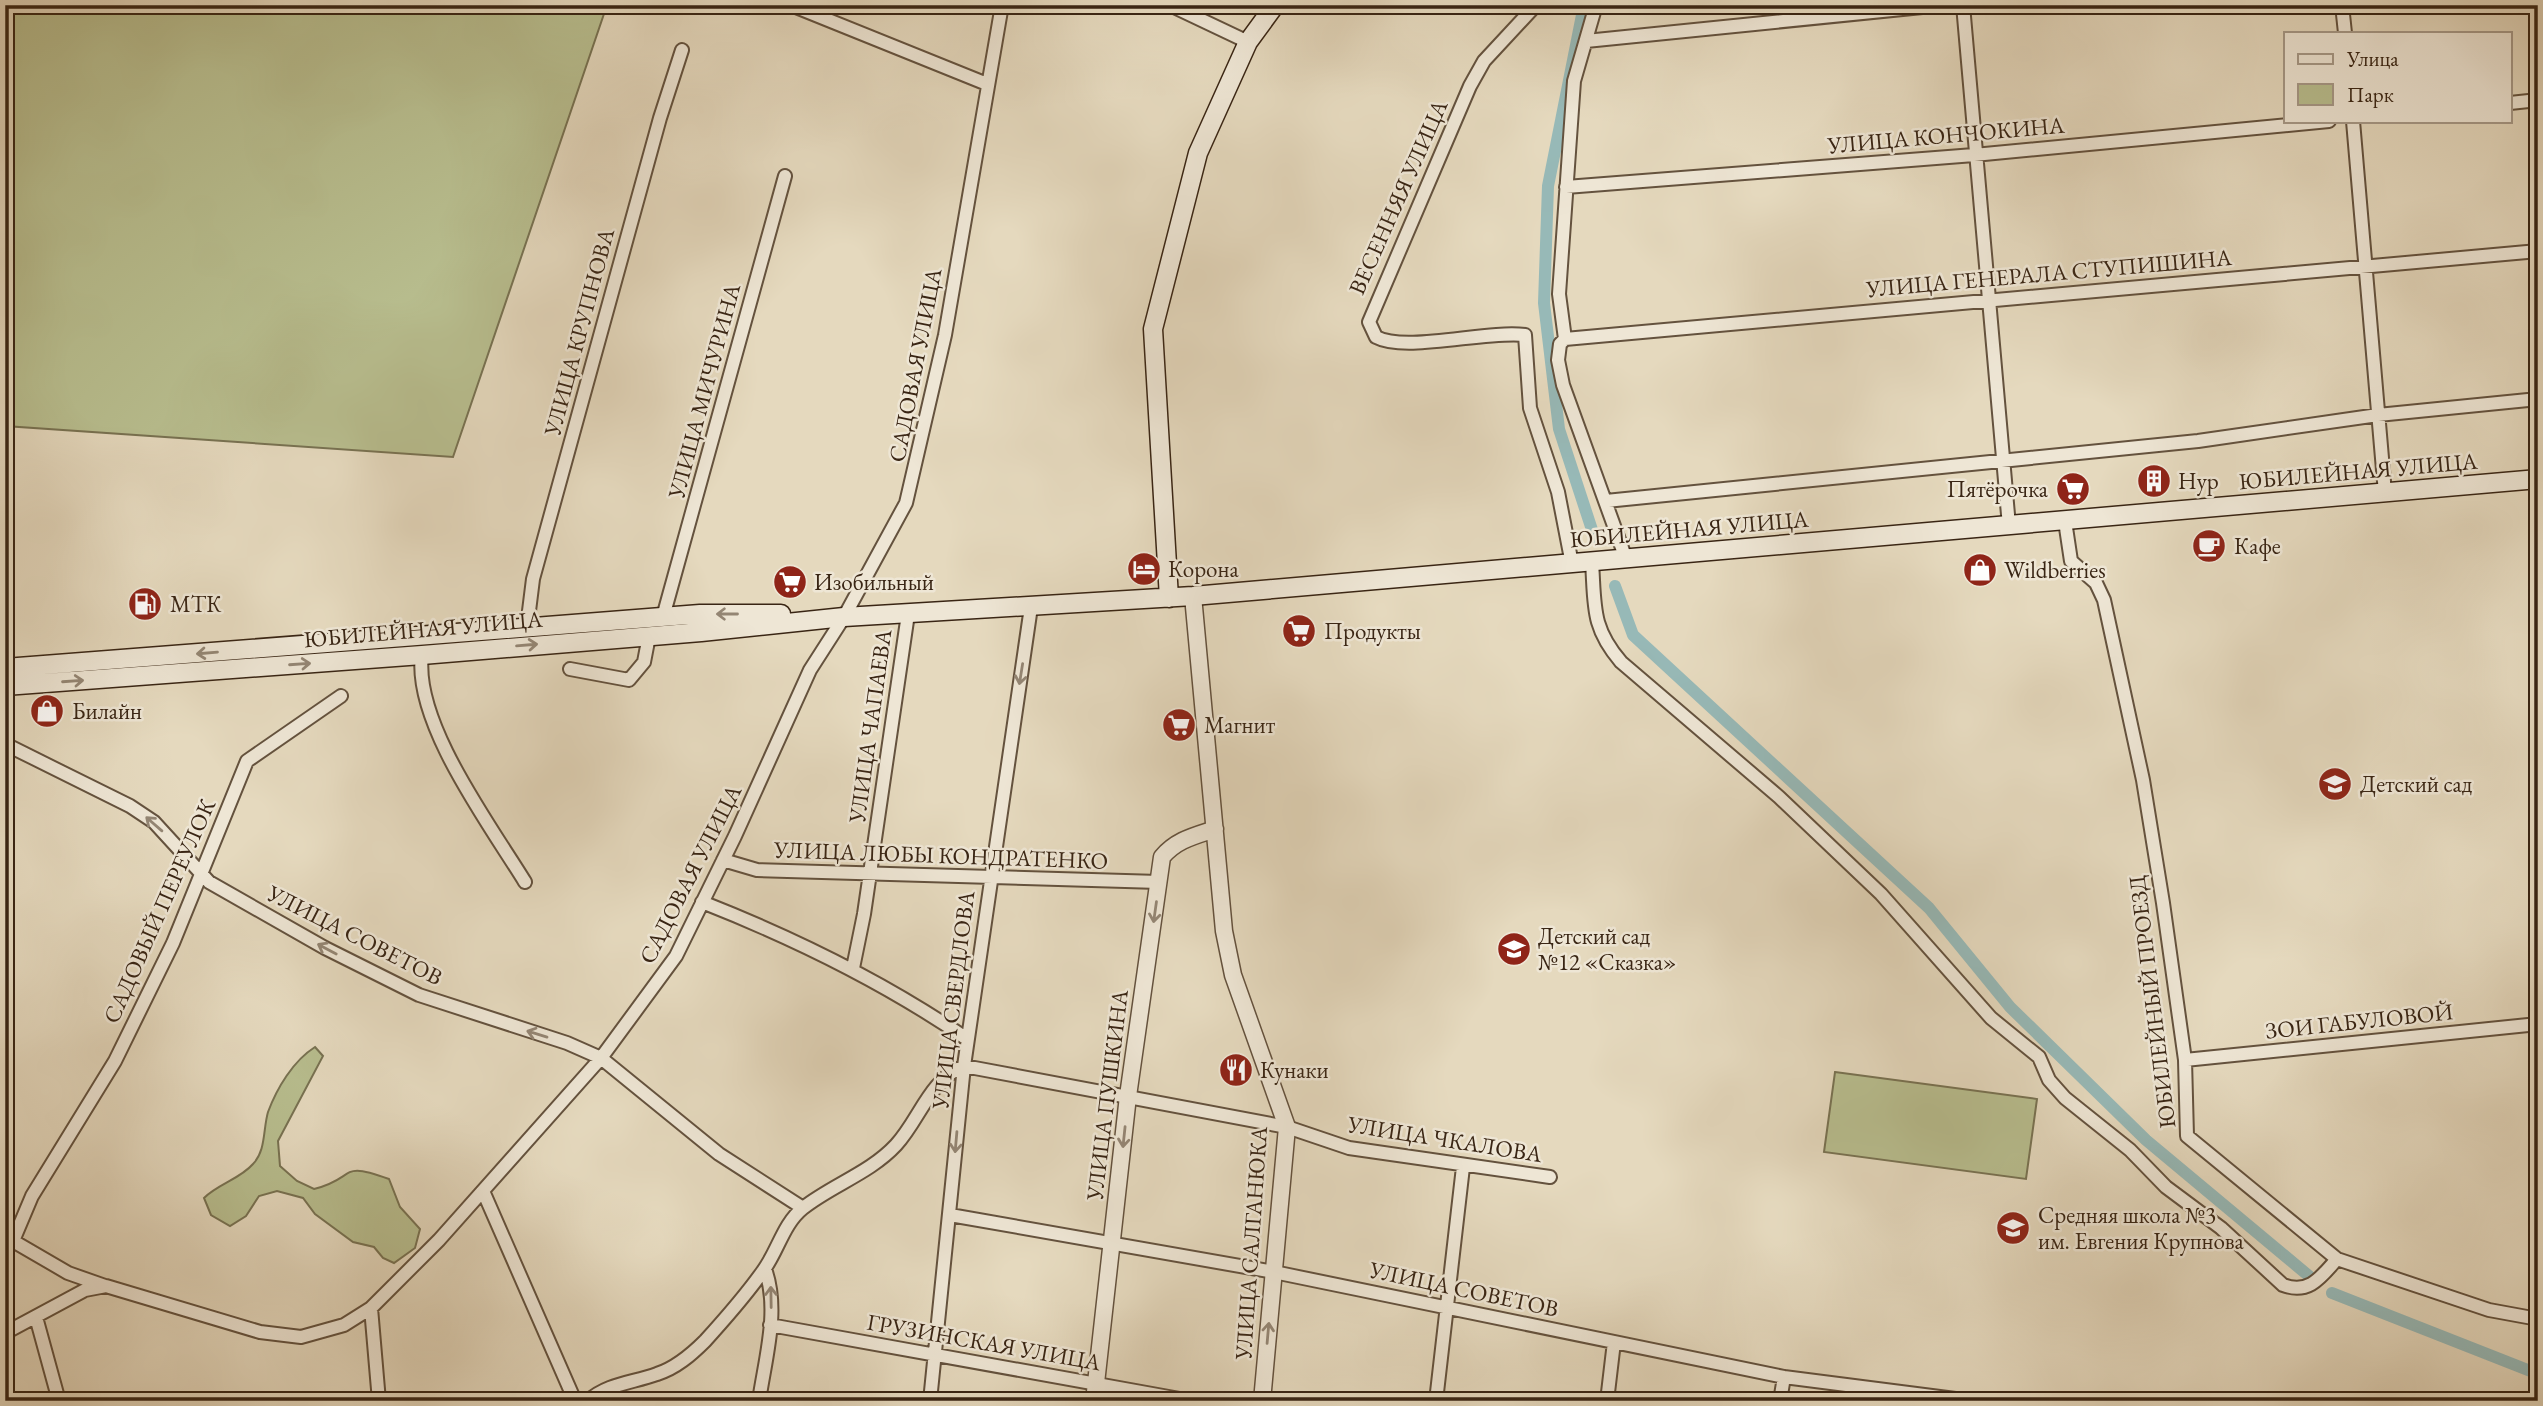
<svg xmlns="http://www.w3.org/2000/svg" width="2543" height="1406" font-family="'EB Garamond',serif">
<style>
.green{fill:#b8be8f;stroke:#787252;stroke-width:2}
.lines{fill:none;stroke-linecap:round;stroke-linejoin:round}
.canal{stroke:#97b9b7;stroke-width:12}
.minor-casing{stroke:#64523e;stroke-width:16}
.tertiary-casing{stroke:#64523e;stroke-width:19}
.secondary-casing{stroke:#392514;stroke-width:21}
.minor{stroke:#eee6d5;stroke-width:12}
.tertiary{stroke:#eee6d5;stroke-width:16}
.secondary{stroke:#eee6d5;stroke-width:18}
.oneway{stroke:#948674}
.labels{text-anchor:middle;stroke-width:5;stroke-linejoin:round;paint-order:stroke}
.street-label{font-size:23px;fill:#392514;stroke:#eee6d5}
.poi-label{font-size:23px;fill:#392514;stroke:#eee6d5;text-anchor:start}
</style>
<rect width="100%" height="100%" fill="#e5d9be"/>
<filter id="stains"><feTurbulence type="fractalNoise" baseFrequency=".00286" numOctaves="4"/><feColorMatrix values="0 0 0 0 .2 0 0 0 0 .09 0 0 0 0 .02 0 0 0 .5 -.17"/></filter>
<radialGradient id="worn" r=".72"><stop offset=".6" stop-color="#630" stop-opacity="0"/><stop offset="1" stop-color="#630" stop-opacity=".3"/></radialGradient>
<!-- green -->
<path class="green" d="M5 5H607L453 457 5 426Z
M315 1047 323 1056 278 1141 280 1166 297 1181 314 1189C358 1178 337 1160 389 1179L400 1207 420 1229 415 1248 394 1263 383 1258 374 1247 353 1242 315 1214 303 1198 277 1191 259 1196 246 1216 230 1226 211 1215 204 1198C218 1184 240 1179 253 1164 266 1151 263 1129 268 1112 277 1088 293 1061 315 1047Z
M1835 1072 2037 1099 2026 1179 1824 1152Z"/>
<g class="lines">
<!-- canal -->
<path class="canal" d="M1584 5 1548 186 1544 303 1559 429 1595 539
M1615 586 1633 635 1929 908 2010 1007 2146 1140 2309 1276
M2332 1293 2538 1374"/>
<!-- minor casing -->
<g class="minor-casing">
<path id="minor" d="M791 5 987 84
M1170 5 1248 42
M1536 5 1484 61 1470 86 1369 322 1376 337C1406 353 1486 330 1525 335L1530 408 1558 492 1572 564
M1596 5 1574 81 1559 294 1565 339 1560 344 1558 360 1563 385 1626 559
M1963 5 2009 526
M2342 5 2345 33
M1586 41 1942 5
M2510 103 2538 100
M2353 121 2385 493
M1566 187 1974 155 2329 121
M1565 339 2538 251
M1606 501 2198 441 2378 415 2538 399
M2065 521 2071 561 2096 583 2104 600 2143 780 2163 903 2185 1060 2187 1136 2337 1259 2489 1310 2538 1319
M1592 562C1595 606 1591 627 1621 662L1779 797 1881 894 1991 1018 2039 1057 2049 1080 2065 1098 2130 1150 2166 1187 2221 1228 2283 1285C2309 1295 2321 1277 2337 1259
M663 617 785 176
M527 627 533 579 660 118 682 50
M422 655C413 722 490 825 525 882
M570 669 629 680 644 662 649 636
M5 744 130 806 154 822 209 882 325 948 419 995 567 1043 601 1058 719 1154 803 1208
M723 860 757 870 1159 882
M702 902C796 939 884 982 967 1039
M853 968 864 914 908 614
M2185 1060 2538 1024
M483 1191 575 1401
M950 1215 1274 1272 1784 1377 1971 1401
M13 1241 32 1196 115 1061 173 943 247 761 341 696
M13 1241 68 1273 105 1286
M371 1308 379 1401
M36 1317 59 1401
M770 1325 1191 1401
M5 1333 85 1290 106 1286 260 1332 301 1337 344 1325 371 1308 439 1240 601 1058 676 956 735 836 810 670 844 617 906 503 945 335 1002 5
M588 1401C608 1383 633 1383 657 1374 676 1368 691 1355 705 1341 725 1319 746 1295 763 1271 778 1251 783 1224 803 1208 832 1185 870 1173 896 1145 920 1119 929 1080 964 1066L1287 1127 1349 1148 1550 1177
M759 1401C765 1359 780 1310 765 1269
M930 1401 964 1066 1031 607
M1436 1401 1463 1167
M1607 1401 1614 1342
M1780 1401 1784 1377"/>
</g>
<!-- tertiary casing -->
<g class="tertiary-casing">
<path id="tertiary" d="M1193 596 1224 931 1233 975 1287 1127 1262 1401
M1094 1401 1128 1096 1162 857C1176 840 1194 836 1215 829"/>
</g>
<!-- secondary casing -->
<g class="secondary-casing">
<path id="secondary" d="M1169 598 1153 329 1198 153 1248 42 1275 5
M5 668 700 614H781
M5 686 422 655 701 632 844 617 1193 596 2538 479"/>
</g>
<!-- minor -->
<use href="#minor" class="minor"/>
<!-- tertiary -->
<use href="#tertiary" class="tertiary"/>
<!-- secondary -->
<use href="#secondary" class="secondary"/>
</g>
<!-- one-way arrows -->
<defs><path id="oneway-shaft" d="M-6 0H5M1.5-3L5.5 0L1.5 3" fill="none" stroke-width="1.6" stroke-linecap="round" stroke-linejoin="round" transform="scale(1.75)"/></defs>
<g class="oneway">
<use href="#oneway-shaft" transform="translate(727 614) rotate(180)"/>
<use href="#oneway-shaft" transform="translate(527 645) rotate(-5)"/>
<use href="#oneway-shaft" transform="translate(207 653) rotate(175)"/>
<use href="#oneway-shaft" transform="translate(300 664) rotate(-4)"/>
<use href="#oneway-shaft" transform="translate(1021 674) rotate(99)"/>
<use href="#oneway-shaft" transform="translate(73 681) rotate(-4)"/>
<use href="#oneway-shaft" transform="translate(154 824) rotate(-139)"/>
<use href="#oneway-shaft" transform="translate(1155 912) rotate(98)"/>
<use href="#oneway-shaft" transform="translate(327 949) rotate(-152)"/>
<use href="#oneway-shaft" transform="translate(537 1034) rotate(-163)"/>
<use href="#oneway-shaft" transform="translate(1124 1137) rotate(96)"/>
<use href="#oneway-shaft" transform="translate(956 1142) rotate(95)"/>
<use href="#oneway-shaft" transform="translate(771 1297) rotate(-91)"/>
<use href="#oneway-shaft" transform="translate(1268 1333) rotate(-85)"/>
</g>
<!-- icons -->
<defs>
<g id="building-disc" transform="scale(1.75)"><circle r="9.5" fill="#8f2418" stroke="#eee6d5"/><path d="M-4-6H4V6H1V3H-1V6H-4ZM-2.5-4.3h1.7v1.8h-1.7ZM.8-4.3h1.7v1.8H.8ZM-2.5-1h1.7V.8h-1.7ZM.8-1h1.7V.8H.8Z" fill="#fff"/></g>
<g id="supermarket-disc" transform="scale(1.75)"><circle r="9.5" fill="#8f2418" stroke="#eee6d5"/><path d="M-6-5.5h2.5l.6 2H6L4.5 2H-2.5L-4.4-4H-6ZM-1.5 3.2a1.3 1.3 0 1 0 .1 0ZM3 3.2a1.3 1.3 0 1 0 .1 0Z" fill="#fff"/></g>
<g id="cafe-disc" transform="scale(1.75)"><circle r="9.5" fill="#8f2418" stroke="#eee6d5"/><path d="M-5.5-4.5H6V0H3Q3 3.5 0 3.5H-2.5Q-5.5 3.5-5.5 0ZM3-3.2v2h1.7v-2ZM-6 4.5H4V6H-6Z" fill="#fff"/></g>
<g id="hotel-disc" transform="scale(1.75)"><circle r="9.5" fill="#8f2418" stroke="#eee6d5"/><path d="M-6-4.5h1.5V1H6V5H4.5V3h-9V5H-6ZM-4 0a1.8 1.8 0 1 1 3.6 0ZM.5 0V-2.5h3Q6-2.5 6 0Z" fill="#fff"/></g>
<g id="shop-disc" transform="scale(1.75)"><circle r="9.5" fill="#8f2418" stroke="#eee6d5"/><path d="M-5-2.5h2.3a2.7 3.5 0 0 1 5.4 0H5L5.5 6h-11ZM-1.5-2.5h3a1.5 2.3 0 0 0-3 0Z" fill="#fff"/></g>
<g id="fuel-disc" transform="scale(1.75)"><circle r="9.5" fill="#8f2418" stroke="#eee6d5"/><path d="M-5.5-6h7V0h2V4h1.3V-2.5L3-4.5l.8-.8L6-3V5H2.5V1h-1V6h-7ZM-4.2-4.7v3.2H.2V-4.7Z" fill="#fff"/></g>
<g id="school-disc" transform="scale(1.75)"><circle r="9.5" fill="#8f2418" stroke="#eee6d5"/><path d="M0-5L7-2L0 1L-7-2ZM-4 1L0 2.5L4 1V4Q0 6-4 4Z" fill="#fff"/></g>
<g id="restaurant-disc" transform="scale(1.75)"><circle r="9.5" fill="#8f2418" stroke="#eee6d5"/><path d="M-5-6h1v4h1v-4h1v4h1v-4h1v5L-1.5 .5V6h-2V.5L-5-1ZM5-6V6H3V1.5H1.5Q1.5-4 5-6Z" fill="#fff"/></g>
</defs>
<g fill-rule="evenodd">
<use href="#building-disc" x="2154" y="481"/>
<use href="#supermarket-disc" x="2073" y="489"/>
<use href="#cafe-disc" x="2209" y="546"/>
<use href="#hotel-disc" x="1144" y="569"/>
<use href="#shop-disc" x="1980" y="570"/>
<use href="#supermarket-disc" x="790" y="582"/>
<use href="#fuel-disc" x="145" y="604"/>
<use href="#supermarket-disc" x="1299" y="631"/>
<use href="#shop-disc" x="47" y="711"/>
<use href="#supermarket-disc" x="1179" y="725"/>
<use href="#school-disc" x="2335" y="784"/>
<use href="#school-disc" x="1514" y="949"/>
<use href="#restaurant-disc" x="1236" y="1070"/>
<use href="#school-disc" x="2013" y="1228"/>
</g>
<g class="labels">
<!-- street labels -->
<g class="street-label">
<text transform="translate(1946 135) rotate(-5)" y="8">УЛИЦА КОНЧОКИНА</text>
<text transform="translate(1398 197) rotate(-66)" y="8">ВЕСЕННЯЯ УЛИЦА</text>
<text transform="translate(2049 273) rotate(-5)" y="8">УЛИЦА ГЕНЕРАЛА СТУПИШИНА</text>
<text transform="translate(579 332) rotate(-75)" y="8">УЛИЦА КРУПНОВА</text>
<text transform="translate(915 365) rotate(-79)" y="8">САДОВАЯ УЛИЦА</text>
<text transform="translate(704 391) rotate(-75)" y="8">УЛИЦА МИЧУРИНА</text>
<text transform="translate(2358 471) rotate(-5)" y="8">ЮБИЛЕЙНАЯ УЛИЦА</text>
<text transform="translate(1689 529) rotate(-5)" y="8">ЮБИЛЕЙНАЯ УЛИЦА</text>
<text transform="translate(423 629) rotate(-5)" y="8">ЮБИЛЕЙНАЯ УЛИЦА</text>
<text transform="translate(870 726) rotate(-82)" y="8">УЛИЦА ЧАПАЕВА</text>
<text transform="translate(941 855) rotate(2)" y="8">УЛИЦА ЛЮБЫ КОНДРАТЕНКО</text>
<text transform="translate(690 874) rotate(-63)" y="8">САДОВАЯ УЛИЦА</text>
<text transform="translate(159 911) rotate(-66)" y="8">САДОВЫЙ ПЕРЕУЛОК</text>
<text transform="translate(355 935) rotate(27)" y="8">УЛИЦА СОВЕТОВ</text>
<text transform="translate(953 1000) rotate(-83)" y="8">УЛИЦА СВЕРДЛОВА</text>
<text transform="translate(2152 1002) rotate(-97)" y="8">ЮБИЛЕЙНЫЙ ПРОЕЗД</text>
<text transform="translate(2359 1021) rotate(-6)" y="8">ЗОИ ГАБУЛОВОЙ</text>
<text transform="translate(1107 1095) rotate(-83)" y="8">УЛИЦА ПУШКИНА</text>
<text transform="translate(1445 1139) rotate(9)" y="8">УЛИЦА ЧКАЛОВА</text>
<text transform="translate(1251 1243) rotate(-86)" y="8">УЛИЦА САЛГАНЮКА</text>
<text transform="translate(1464 1289) rotate(12)" y="8">УЛИЦА СОВЕТОВ</text>
<text transform="translate(984 1342) rotate(10)" y="8">ГРУЗИНСКАЯ УЛИЦА</text>
</g>
<!-- poi labels -->
<g class="poi-label">
<text x="2178" y="489">Нур</text>
<text x="2048" y="497" text-anchor="end">Пятёрочка</text>
<text x="2234" y="554">Кафе</text>
<text x="1168" y="577">Корона</text>
<text x="2004" y="578">Wildberries</text>
<text x="814" y="590">Изобильный</text>
<text x="170" y="612">МТК</text>
<text x="1324" y="639">Продукты</text>
<text x="72" y="719">Билайн</text>
<text x="1204" y="733">Магнит</text>
<text x="2360" y="792">Детский сад</text>
<text x="1538" y="944">Детский сад<tspan x="1538" dy="26">№12 «Сказка»</tspan></text>
<text x="1260" y="1078">Кунаки</text>
<text x="2038" y="1223">Средняя школа №3<tspan x="2038" dy="26">им. Евгения Крупнова</tspan></text>
</g>
</g>
<!-- margin -->
<rect width="2543" height="1406" fill="none" stroke="#e5d9be" stroke-width="28"/>
<rect x="7" y="7" width="2529" height="1392" fill="none" stroke="#392514" stroke-width="3.5"/>
<rect x="14" y="14" width="2515" height="1378" fill="none" stroke="#392514" stroke-width="2"/>
<!-- legend -->
<rect x="2284" y="32" width="228" height="91" fill="#eee6d5" stroke="#a69988" stroke-width="2"/>
<rect x="2298" y="54" width="35" height="10" fill="#eee6d5" stroke="#a69988" stroke-width="2"/>
<text x="2347" y="66" font-size="21" fill="#392514">Улица</text>
<rect x="2298" y="84" width="35" height="21" fill="#b8be8f" stroke="#a69988" stroke-width="2"/>
<text x="2347" y="102" font-size="21" fill="#392514">Парк</text>
<rect width="100%" height="100%" filter="url(#stains)"/>
<rect width="100%" height="100%" fill="url(#worn)"/>
</svg>
